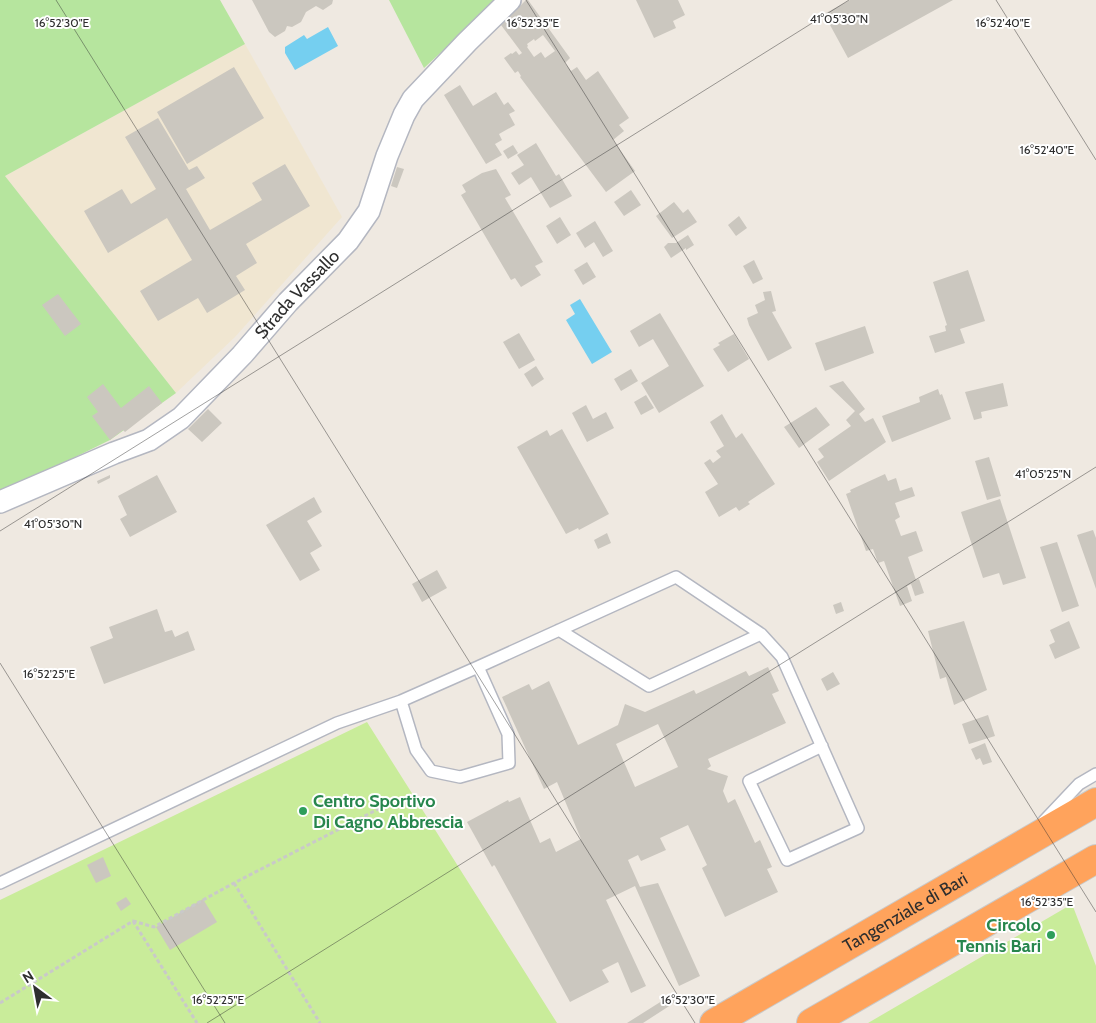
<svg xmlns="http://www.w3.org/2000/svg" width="1096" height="1023" font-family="Cabin,sans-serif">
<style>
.education{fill:#f0e6d1}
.green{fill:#b6e59e}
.pitch{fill:#c9ec9a}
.water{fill:#75cff0}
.building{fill:#cbc7bf;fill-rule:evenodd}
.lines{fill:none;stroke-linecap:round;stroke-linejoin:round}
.lane-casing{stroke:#b4b7c1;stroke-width:14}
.street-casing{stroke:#b4b7c1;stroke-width:24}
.highway-casing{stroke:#c9c9c9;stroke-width:30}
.path{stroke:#c9c9c9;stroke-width:3;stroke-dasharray:4 2.5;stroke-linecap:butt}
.lane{stroke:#fff;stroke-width:11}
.street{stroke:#fff;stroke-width:21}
.highway{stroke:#ffa35c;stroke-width:28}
.ticks{fill:none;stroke:#2e2e2e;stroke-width:1;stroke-opacity:0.45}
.leisure-dot{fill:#2e9e5b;stroke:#fff;stroke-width:2}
.labels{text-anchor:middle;stroke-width:4;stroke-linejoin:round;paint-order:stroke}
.street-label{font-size:18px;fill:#2e2e2e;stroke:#fff}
.leisure-label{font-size:18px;font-weight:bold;fill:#27864d;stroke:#fff;text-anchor:start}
.ticks-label{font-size:12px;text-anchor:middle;fill:#2e2e2e;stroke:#fff;stroke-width:4;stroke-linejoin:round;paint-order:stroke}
</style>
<rect width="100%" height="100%" fill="#efe9e1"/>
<!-- education -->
<path class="education" d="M245 44 342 217 235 337 176 393 5 176Z"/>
<!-- green -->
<path class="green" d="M0 0H220L245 44 5 176 176 393 110 440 53 468 0 491Z
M389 0H498L424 68Z"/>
<!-- pitch -->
<path class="pitch" d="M367 722 557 1023H0V900Z
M1072 904 1096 966V1023H868Z"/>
<!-- water -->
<path class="water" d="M328 27 338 46 295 70 285 53V47L304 35 307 39Z
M580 299 612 352 592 364 566 320 575 314 570 305Z"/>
<!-- building -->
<path class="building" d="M252 0H333L332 4 323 10 316 6 306 12 301 22 292 27 287 26 285 31 275 37 269 32Z
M526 0H528L570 58 565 63 571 71 577 67 586 80 598 71 629 118 619 125 624 131 613 140 635 171 606 192 520 77 521 76 518 71 515 73 504 58 511 53 512 54 516 51 519 55 522 53 501 25ZM543 35 555 51 545 58 541 52 534 57 527 47 528 46 527 44 534 39 535 41Z
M636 0H678L685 15 673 21 676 28 654 38Z
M850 0H953L848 58 824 14Z
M234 67 264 118 187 164 157 112Z
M460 85 473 106 496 92 504 105 508 102 515 111 509 114 515 125 499 134 502 140 495 144 502 155 486 164 444 95Z
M158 118 189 170 197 166 205 178 186 189 210 230 262 200 252 183 285 164 310 206 246 244 257 263 236 276 245 290 207 313 198 298 158 321 140 291 192 260 167 218 108 253 84 211 122 189 131 204 156 189 125 137Z
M536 143 556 176 559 174 572 196 550 208 531 177 519 185 511 173 524 165 517 155Z
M513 145 518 153 508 159 503 151Z
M397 167 404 169 397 188 391 186Z
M496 169 511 195 505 198 543 262 535 266 541 275 521 287 515 278 511 280 461 195 466 192 462 185 482 173Z
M631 190 641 205 624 216 614 202Z
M674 202 683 213 688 209 697 222 672 238 656 216Z
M739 216 747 228 736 236 728 225Z
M560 217 571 235 557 244 546 226Z
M595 221 613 251 603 257 594 242 585 248 576 233Z
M688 235 694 245 686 250V248L671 258 664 247 668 243H676Z
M754 260 763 279 753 284 743 266Z
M587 262 596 277 583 285 574 270Z
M968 270 985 321 960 329 965 343 935 353 929 336 946 331 945 326 947 325 933 282Z
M771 291 776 311 772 312 792 348 768 361 749 325 747 318 758 313 755 305 765 300 763 292Z
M58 294 81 324 65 336 42 305Z
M660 313 704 386 659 413 641 383 669 366 653 339 639 347 630 331Z
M865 326 874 353 825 371 815 343Z
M519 333 535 360 519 369 503 342Z
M734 334 749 359 728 372 713 349 720 345 718 343Z
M536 366 544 379 532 387 524 374Z
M631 369 638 381 621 391 614 379Z
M843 381 865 409 859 414 865 422 873 418 886 442 829 481 817 462 824 457 818 449 851 426 846 420 855 411 829 386Z
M1003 383 1008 406 981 412 982 418 974 420 965 392Z
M103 384 121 408 149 386 162 403 125 432 123 430 110 440 92 416 98 412 87 397Z
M938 389 940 395 942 394 951 419 892 442 882 416 920 402 919 397Z
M646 395 654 408 641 415 634 402Z
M586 405 593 419 606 412 614 428 587 442 572 413Z
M816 407 830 425 799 448 784 427Z
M208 409 222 423 202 442 188 429Z
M722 414 736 438 742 433 775 484 748 502 750 504 739 511 736 507 719 517 705 492 718 484 704 463 710 459 713 463 721 457 716 451 724 446 710 422Z
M562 429 609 514 579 530 578 528 566 534 517 447 547 430 550 436Z
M989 457 1001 496 987 500 975 461Z
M885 474 888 481 896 478 900 491 912 487 915 496 895 503 900 517 895 520 901 536 916 531 923 551 908 557 916 580 919 579 924 593 915 596 911 584 907 586 912 601 900 606 884 561 878 563 873 549 866 551 846 494 851 492 850 490Z
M110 475V478L98 484 97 481Z
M157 475 177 512 130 537 120 519 127 515 118 496Z
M314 497 322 512 307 521 322 546 310 553 320 570 300 581 266 525Z
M1000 499 1026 578 1003 585 999 573 983 578 961 512Z
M1093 530 1096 538V589L1077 535Z
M607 533 611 543 598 549 594 540Z
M1057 542 1079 606 1062 612 1040 547Z
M437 570 447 588 422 602 412 584Z
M841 602 844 611 836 614 833 605Z
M157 609 165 632 172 630 175 637 188 631 195 650 104 684 90 647 113 638 109 627Z
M964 621 987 690 954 705 946 677 940 679 928 631Z
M1069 621 1080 648 1055 659 1049 645 1055 642 1050 630Z
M768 667 779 691 772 694 786 723 708 759 711 766 707 769 728 776 723 791 728 803 735 799 755 843 760 840 772 867 767 869 778 892 725 917 702 868 707 865 688 825 660 838 666 850 641 861 638 855 628 860 640 887 658 883 700 976 679 986 635 886 606 900 646 986 631 993 618 962 602 970 609 982 570 1002 495 866 494 865 492 867 467 822 508 800 509 802 520 797 540 843 550 838 556 852 581 839 557 782 544 789 502 697 529 684 532 690 549 681 578 745 618 725 625 704 645 712 694 690 696 694 746 671 749 676ZM658 724 678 767 635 787 616 744Z
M833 672 840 684 827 691 821 679Z
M988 715 995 736 969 744 962 724Z
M985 743 992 762 983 765 980 758 976 760 971 749Z
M103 857 111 876 96 883 87 865Z
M126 897 131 904 121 911 116 903Z
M203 899 217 922 170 950 156 927Z
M673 994 677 1001 643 1023H627Z"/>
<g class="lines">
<!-- lane casing -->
<g class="lane-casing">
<path id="lane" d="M559 630 649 686 761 634
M401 701 416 750 431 771 460 777 509 763 508 734 478 667
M1044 821 1079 784 1096 774
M0 883 337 723 401 701 478 667 676 577 761 634 782 657 858 828 787 860 749 781 822 746"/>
</g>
<!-- street casing -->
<g class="street-casing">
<g id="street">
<path id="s1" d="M0 502 114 453 149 440 181 418 242 355 288 302 348 241 369 211 387 156 404 115 413 99 467 42 510 0"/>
</g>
</g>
<!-- highway casing -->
<g class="highway-casing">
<g id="highway">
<path id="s2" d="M714 1023 1096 802"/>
<path d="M811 1023 1096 859"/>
</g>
</g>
<!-- path -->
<path class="path" d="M234 883 320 1023
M133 921 197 1023
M0 1003 133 921 154 927 234 883 388 804"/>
<!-- lane -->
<use href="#lane" class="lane"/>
<!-- street -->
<use href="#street" class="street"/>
<!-- highway -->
<use href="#highway" class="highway"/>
</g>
<!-- ticks -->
<path class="ticks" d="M56 0 695 1023M526 0 1096 912M996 0 1096 160M0 531 849 0M0 663 225 1023M207 1023 1096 467"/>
<!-- markers -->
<g class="leisure-dot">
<circle cx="303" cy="811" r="5"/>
<circle cx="1051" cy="935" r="5"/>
</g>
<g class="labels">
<!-- street labels -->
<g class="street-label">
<text dy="6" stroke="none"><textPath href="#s1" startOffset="370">Strada Vassallo</textPath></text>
<text dy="6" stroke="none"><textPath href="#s2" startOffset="221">Tangenziale di Bari</textPath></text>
</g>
<!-- leisure labels -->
<g class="leisure-label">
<text x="313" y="807">Centro Sportivo<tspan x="313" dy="21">Di Cagno Abbrescia</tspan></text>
<text x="1041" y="931" text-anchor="end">Circolo<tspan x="1041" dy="21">Tennis Bari</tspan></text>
</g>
</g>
<g class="ticks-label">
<text x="839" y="23">41°05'30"N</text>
<text x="1003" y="27">16°52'40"E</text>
<text x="62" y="27">16°52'30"E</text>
<text x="533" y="27">16°52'35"E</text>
<text x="1047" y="154">16°52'40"E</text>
<text x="1043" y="478">41°05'25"N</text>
<text x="53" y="528">41°05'30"N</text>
<text x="49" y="678">16°52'25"E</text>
<text x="1047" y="906">16°52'35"E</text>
<text x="218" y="1004">16°52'25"E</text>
<text x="688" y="1004">16°52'30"E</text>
</g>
<!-- north arrow -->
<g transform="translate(35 988) rotate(328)" stroke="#ffffff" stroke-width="4" paint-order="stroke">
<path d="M0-4L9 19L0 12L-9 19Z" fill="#2e2e2e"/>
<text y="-8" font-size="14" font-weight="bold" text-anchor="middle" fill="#2e2e2e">N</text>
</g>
</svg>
